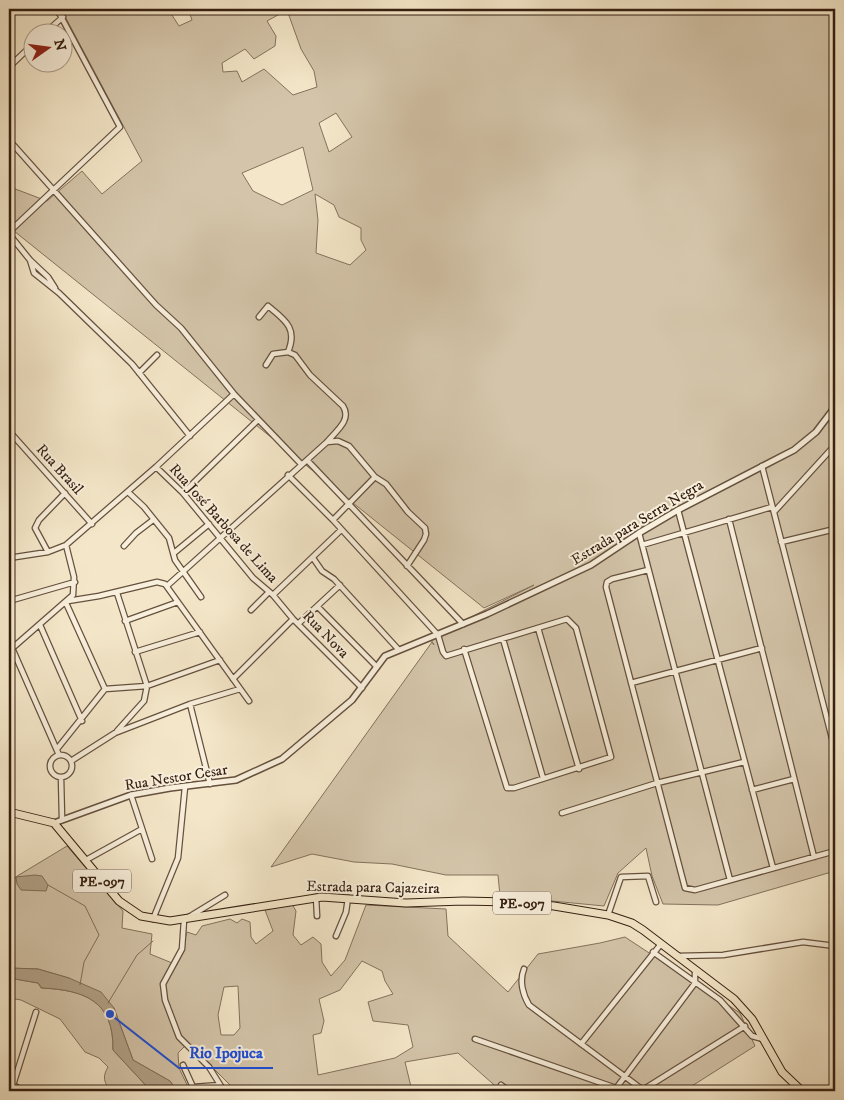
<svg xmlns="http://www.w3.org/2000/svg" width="844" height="1100" font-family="'IM FELL DW Pica',serif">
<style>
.green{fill:#d4c5aa;stroke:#84725d;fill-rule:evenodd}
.water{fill:#b3a38a;stroke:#816e59}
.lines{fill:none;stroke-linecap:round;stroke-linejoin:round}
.stream{stroke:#816e59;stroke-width:1}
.minor-casing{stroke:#65513e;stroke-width:7}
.tertiary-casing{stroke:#65513e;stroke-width:8}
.primary-casing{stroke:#351f10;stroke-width:9}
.minor{stroke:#f8efdc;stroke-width:4.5}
.tertiary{stroke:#f8efdc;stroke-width:5}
.primary{stroke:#f4e7c9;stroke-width:7}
.labels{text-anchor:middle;stroke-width:4;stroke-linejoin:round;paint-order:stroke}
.shield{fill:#f8efdc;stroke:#705d4d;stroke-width:1}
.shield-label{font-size:14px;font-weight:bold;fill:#351f10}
.street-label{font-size:15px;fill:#351f10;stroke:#f8efdc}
.leader{fill:none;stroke:#1d4ed8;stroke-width:2}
.callout-dot{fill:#1d4ed8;stroke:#f8efdc;stroke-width:2}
.callout-label{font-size:16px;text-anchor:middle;font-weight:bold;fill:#1d4ed8;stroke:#f8efdc;stroke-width:4;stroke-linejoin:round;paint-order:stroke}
</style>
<rect width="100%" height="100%" fill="#f4e7c9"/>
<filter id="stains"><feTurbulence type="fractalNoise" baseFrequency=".004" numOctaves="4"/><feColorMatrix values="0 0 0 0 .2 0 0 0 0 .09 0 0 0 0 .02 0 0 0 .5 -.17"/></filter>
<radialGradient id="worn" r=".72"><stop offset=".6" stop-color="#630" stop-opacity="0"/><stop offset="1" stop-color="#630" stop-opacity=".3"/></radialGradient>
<!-- green -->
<path class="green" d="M61 9H168L179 26 192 20 188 9H835V871L718 905 663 904 652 876 646 848 618 873 604 906 500 896 498 875H446L392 864 354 862 312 854 271 867 432 642 434 645 430 638 534 585 484 608 9 227 10 187 47 201 82 171 102 194 142 161ZM287 10 301 49 314 71 317 87 293 95 264 69 242 82 237 71 223 72 222 63 245 49 254 59 275 46 276 36 267 21ZM336 113 352 137 329 152 319 123ZM303 147 313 190 282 205 253 191 242 173ZM315 194 334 205 339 217 361 228V240L366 250 350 265 316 253 318 220Z
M67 846 123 911 122 928 152 934 150 954 177 965 187 932 196 935 202 926 230 919 237 923 242 919 250 922 251 937 256 944 273 931 265 910 292 904 296 911 293 935 301 945 313 937 321 944 322 962 331 976 345 960 366 905 446 909 448 936 508 992 538 954 600 943 625 937 740 1013 755 1046 684 1091H501L458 1053 405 1062 412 1091H236L188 1043 178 1053 179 1068 190 1091H177L170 1081 133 1060 114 1008 69 978 38 969 9 968V881ZM362 961 382 971 385 981 393 994 368 1002 373 1021 408 1025 413 1047 395 1058 318 1075 313 1035 321 1033 324 1021 319 999 340 990ZM238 986 240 1028 234 1035H221L218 1015 224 987Z
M15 979 38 983 41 988C85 990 114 1001 113 1050L151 1091H111C104 1083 102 1077 108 1067L99 1058 85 1052 60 1019 21 1000 9 998V982Z"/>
<!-- water -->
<path class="water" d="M35 875 42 876 48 885 46 891 21 890 17 884 16 877Z
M9 968 38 969 69 978 101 992 114 1008 133 1060 170 1081 177 1091H151L113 1050C114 1002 86 990 42 988L38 983 15 979 9 982Z"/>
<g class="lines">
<!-- stream -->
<path class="stream" d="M48 885 85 906 99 935 84 962 80 985
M108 1003 137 955 153 941"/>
<!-- minor casing -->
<g class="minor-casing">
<path id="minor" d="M46 32 63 17
M9 67 32 45
M9 140 156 305 181 328 234 394 301 464
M9 232 120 127 57 9
M9 234 30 260 34 273 59 293 132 364 190 436
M30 260 48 277 55 288
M259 317 268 306C285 320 298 328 288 352
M139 373 157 355
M9 431 92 524
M327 442 338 441 349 446 375 477 386 484 408 512 425 528 426 534 424 540 407 566
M307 460 463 624
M762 466 835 750
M156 467 183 493 253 578 273 595 293 619 362 688
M288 475 333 520 438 635 443 652 446 656 567 619 576 628 611 757 514 788H507L464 649
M128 492 144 507 169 538 175 560 201 597
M183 493 258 420
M678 510 773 868
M774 512 835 445
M729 519 814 857
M333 520 375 477
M639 533 730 880
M781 542 835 529
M642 545 772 507
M124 546 136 533 153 520
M48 552 35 528 39 520 65 493
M174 553 209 524
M9 558 48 552 66 545 156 467 234 394
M313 558 322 571 334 579 398 649
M834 568 835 572
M648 570 612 579 607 582 606 587 685 888 695 890 835 851
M167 586 327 442C336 431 352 420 343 406L310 375 295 355 288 352 273 354 266 365
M117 593 147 686 144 701 117 731
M273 595 341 530
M9 601 75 582
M68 601 99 596 157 582 165 584 249 701
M66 603 105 689
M318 607 376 666
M251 610 269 592
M125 621 178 602
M299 623 340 585
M40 625 82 721
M538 628 579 769
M503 639 543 778
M12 648 59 755
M9 651 73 595 74 577 66 545
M135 652 200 632
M233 679 293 619
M631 683 762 648
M190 704 210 784
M57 749 105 689 147 686 220 660
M50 766a11 11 0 1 1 22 0a11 11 0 1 1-22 0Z
M71 761 115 733 190 704 240 689
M61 777 62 819
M752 790 794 779
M131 795 152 859
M562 813 657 783 744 762
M86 860 142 829
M316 897 317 916
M608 915 621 877 648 876 656 902
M153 919 178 858 185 787
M336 936 346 912 348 898
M653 952 720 1000 752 1036 763 1039
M678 956 723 955 803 942 835 946
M524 969C519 981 523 995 529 1005L643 1090
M475 1039 616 1088
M581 1044 661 944
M183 1065 193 1087 220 1085
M13 1085 36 1012
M501 1085 509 1091
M224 1091 209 1067 179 1037 165 1000 163 984 182 949 184 920 225 895
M614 1091 695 983V970
M641 1091 745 1026"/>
</g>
<!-- tertiary casing -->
<g class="tertiary-casing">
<path id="tertiary" d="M54 823 131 795 170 788 236 780 282 759 352 700 385 656 487 614 591 565 639 533 678 510 794 450 816 432 835 407
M9 1082 21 1091"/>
</g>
<!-- primary casing -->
<g class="primary-casing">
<path id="primary" d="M9 812 54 823 119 901 141 916 170 921 322 897 406 903 463 901 513 902 554 906 608 915 632 923 643 930 734 999 752 1019 782 1072 802 1091"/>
</g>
<!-- minor -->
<use href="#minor" class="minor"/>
<!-- tertiary -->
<use href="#tertiary" class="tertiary"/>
<!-- primary -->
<use href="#primary" class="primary"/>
</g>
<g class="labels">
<!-- shield labels -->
<g class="shield">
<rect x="73" y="869.5" width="58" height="23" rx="4"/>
<rect x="493" y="891.5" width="58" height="23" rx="4"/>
</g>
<g class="shield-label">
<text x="102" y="886">PE-097</text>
<text x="522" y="908">PE-097</text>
</g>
<!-- street labels -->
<g class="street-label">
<text transform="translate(60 469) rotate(48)" y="5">Rua Brasil</text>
<text transform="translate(637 522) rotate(-31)" y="5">Estrada para Serra Negra</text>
<text transform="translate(224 523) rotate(48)" y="5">Rua José Barbosa de Lima</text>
<text transform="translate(326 634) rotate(46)" y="5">Rua Nova</text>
<text transform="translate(176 777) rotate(-9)" y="5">Rua Nestor Cesar</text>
<text transform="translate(373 887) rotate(1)" y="5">Estrada para Cajazeira</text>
</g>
</g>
<!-- callouts -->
<path class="leader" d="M110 1014L179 1068H273"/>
<circle class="callout-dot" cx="110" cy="1014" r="5"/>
<g class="callout-label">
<text x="226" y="1058">Rio Ipojuca</text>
</g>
<!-- margin -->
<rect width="844" height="1100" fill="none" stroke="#f4e7c9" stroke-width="30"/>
<rect x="10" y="10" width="824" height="1080" fill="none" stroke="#351f10" stroke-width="2.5"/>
<rect x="15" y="15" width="814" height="1070" fill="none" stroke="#351f10"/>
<!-- north arrow -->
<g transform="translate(48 48) rotate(76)"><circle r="24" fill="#f8efdc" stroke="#aa9c8a"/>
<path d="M0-4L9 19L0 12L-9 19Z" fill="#8f2418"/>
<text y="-8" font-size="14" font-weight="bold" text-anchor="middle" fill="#351f10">N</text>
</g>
<rect width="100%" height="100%" filter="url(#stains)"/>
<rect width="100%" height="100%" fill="url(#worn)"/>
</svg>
